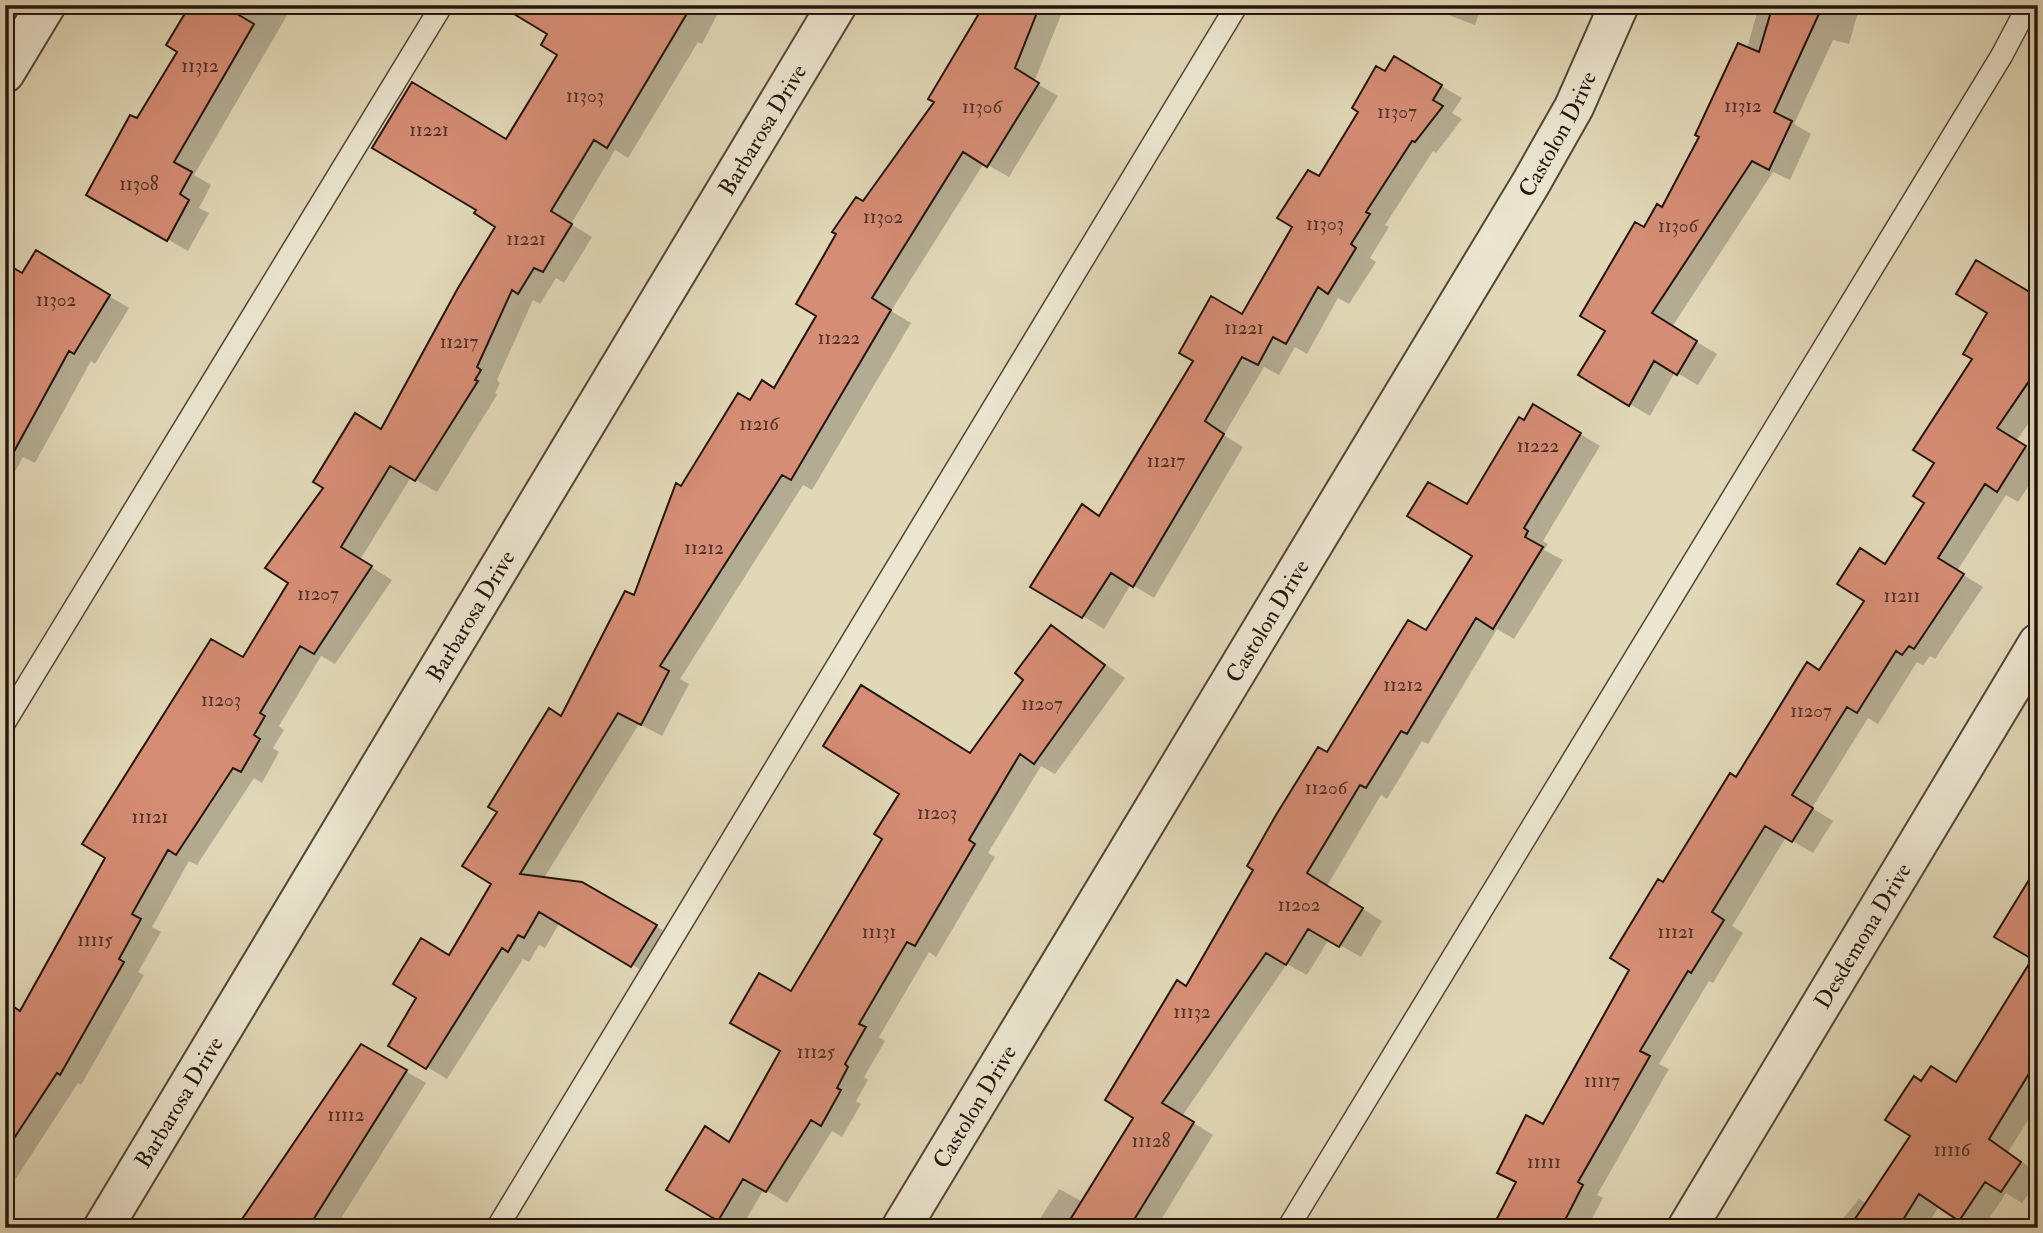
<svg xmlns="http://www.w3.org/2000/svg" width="2043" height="1233" font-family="'IM FELL Double Pica',serif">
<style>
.shadow{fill:#0003}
.building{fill:#d68d75;stroke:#22150d;stroke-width:2}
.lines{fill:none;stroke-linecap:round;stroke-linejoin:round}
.service-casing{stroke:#524638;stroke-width:24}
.minor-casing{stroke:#524638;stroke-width:42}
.service{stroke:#ece6d0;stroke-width:21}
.minor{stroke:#ece6d0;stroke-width:38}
.labels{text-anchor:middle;stroke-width:6;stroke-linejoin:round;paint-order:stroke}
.number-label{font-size:19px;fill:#4f3327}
.street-label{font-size:23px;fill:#22150d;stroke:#ece6d0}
</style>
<rect width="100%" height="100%" fill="#e1d8b7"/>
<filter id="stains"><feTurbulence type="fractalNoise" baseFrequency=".00286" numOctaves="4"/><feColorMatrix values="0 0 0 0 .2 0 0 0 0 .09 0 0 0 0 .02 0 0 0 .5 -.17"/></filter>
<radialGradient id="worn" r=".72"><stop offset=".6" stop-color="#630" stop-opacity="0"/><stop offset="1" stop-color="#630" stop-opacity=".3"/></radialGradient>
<!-- shadow -->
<path class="shadow" d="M197 5H293L194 175 211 185 199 208 209 213 188 251 88 194 180 52Z
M597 5H722L702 44 698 42 628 158 615 150 571 224 592 237 564 283 556 278 540 304 533 300 497 380 500 383 495 393 497 395 437 492 411 477 360 560 392 580 335 664 321 656 279 726 284 730 273 748 279 752 262 783 254 778 197 865 189 861 152 927 161 932 138 972 144 975 81 1085 78 1083 11 1186 8 1184 5 1188V1023L21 1013 244 660 382 431 498 226 506 141Z
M971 5H1065L1034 82 1058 96 1009 177 984 163 891 311 911 323 812 490 803 485 680 679 689 684 662 736 639 724 544 878 582 883 676 938 653 977 560 922 545 948 539 945 529 962 523 959 447 1079 391 1045 494 883 562 717 635 598 681 489 751 402 775 390 819 316 863 203 936 101 981 14 970 8Z
M1422 5H1482L1475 25Z
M1759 5H1860L1849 44 1833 40 1794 124 1811 134 1790 180 1773 172 1672 327 1717 354 1698 385 1675 372 1650 416 1581 375 1607 331 1644 229 1663 209 1747 49Z
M1395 59 1462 98 1452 113 1462 119 1436 153 1433 151 1385 225 1389 227 1370 258 1376 262 1349 304 1338 298 1307 354 1295 347 1279 375 1264 367 1224 435 1243 447 1154 598 1131 584 1104 629 1033 586 1100 517 1243 316 1319 178Z
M56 264 129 308 95 364 91 361 35 463 23 457 5 490V322Z
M2038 299V410L2016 441 2038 455V471L2018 502 2006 495 1957 571 1983 587 1935 659 1930 656 1923 665 1917 662 1878 724 1868 718 1812 808 1833 821 1813 853 1786 837 1732 926 1743 933 1713 983 1709 981 1659 1064 1669 1069 1597 1195 1603 1198 1587 1228H1494L1544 1126 1632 970 1663 884 1736 779 1820 672 1927 503Z
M1534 406 1600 446 1543 541 1548 544 1544 550 1563 560 1514 639 1497 629 1428 744 1422 741 1387 799 1381 795 1327 886 1382 921 1361 957 1329 939 1307 975 1287 964 1182 1116 1213 1135 1156 1228H1034L1059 1189 1083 1202 1135 1117 1187 988 1327 754 1426 632 1474 556 1468 506Z
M1052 627 1125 678 1055 774 1041 766 988 853 995 857 936 957 929 952 879 1037 885 1041 864 1077 868 1080 856 1101 861 1104 842 1137 832 1131 787 1203 764 1189 741 1228H732L669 1189 730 1143 782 1051 792 994 1025 679Z
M2038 884V1104L2008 1152 2038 1173V1180L2022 1203 2006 1193 1983 1228H1974L1939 1206 1926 1228H1835L1859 1199 1867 1204 1913 1135 1922 1083H1957L2034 959Z
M362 1046 426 1083 335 1228H238Z"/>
<!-- building -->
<path class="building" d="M190 5H222L254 24 174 162 192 172 180 194 189 200 167 241 86 195 130 115 137 118 177 52 166 45Z
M499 5H692L607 148 594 140 551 211 572 224 543 272 534 268 518 294 512 290 477 367 481 370 475 380 478 381 415 481 390 466 341 547 372 566 314 654 300 646 260 713 265 716 254 735 260 739 241 772 233 768 176 855 168 850 132 914 141 919 119 959 124 962 60 1075 57 1073 5 1152V1001L20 1011 105 858 82 844 211 639 243 657 288 583 265 568 323 488 313 482 355 413 381 429 458 288 495 227 474 213 476 210 372 148 412 82 506 139 557 55 541 45 547 34Z
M984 5H1040L1015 68 1039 83 987 167 963 152 872 298 891 310 791 480 782 475 660 666 669 671 641 725 618 713 520 874 582 882 657 925 631 967 539 912 524 938 518 935 508 952 502 948 426 1069 388 1046 416 998 393 984 421 938 449 955 491 884 462 866 497 812 488 807 549 708 561 716 625 591 634 595 676 483 681 486 738 393 750 400 762 380 774 388 816 316 796 304 836 234 832 232 856 197 863 201 934 102 928 99Z
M1773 5H1823L1774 112 1792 121 1769 170 1752 161 1652 313 1697 341 1677 375 1654 361 1629 406 1578 375 1605 331 1580 316 1635 222 1644 227 1657 204 1662 207 1699 137 1695 135 1738 43 1759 52Z
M1394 56 1442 85 1433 100 1443 106 1415 142 1412 141 1366 212 1370 214 1351 244 1356 248 1328 294 1318 287 1286 344 1273 337 1258 365 1242 357 1205 421 1224 434 1133 587 1111 573 1082 618 1030 587 1082 504 1099 516 1193 361 1179 353 1211 296 1242 314 1292 227 1277 218 1308 170 1319 176 1358 112 1352 108 1376 66 1385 71Z
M36 250 110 295 74 354 69 351 5 468V263L22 273Z
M1976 260 2038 297V368L1997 428 2026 446 1997 492 1985 484 1938 558 1964 574 1914 649 1909 646 1902 655 1896 651 1857 713 1847 707 1792 795 1813 808 1792 842 1765 826 1712 912 1724 920 1691 973 1688 971 1640 1051 1650 1056 1578 1182 1583 1185 1561 1228H1492L1516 1182 1497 1173 1526 1115 1543 1124 1629 970 1610 958 1658 879 1663 882 1730 773 1736 777 1807 662 1819 670 1864 601 1837 584 1860 548 1885 564 1924 503 1913 496 1934 463 1913 450 1972 359 1963 354 1987 313 1956 294Z
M1533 404 1581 433 1524 528 1528 531 1525 537 1543 547 1493 629 1476 618 1407 734 1401 731 1366 788 1360 785 1307 873 1363 908 1339 947 1308 929 1286 965 1266 953 1162 1103 1194 1122 1129 1228H1065L1133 1118 1105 1100 1177 980 1186 986 1253 870 1247 866 1276 815 1318 747 1327 752 1408 620 1426 630 1472 556 1407 516 1428 482 1467 504 1519 417 1524 420Z
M1051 625 1105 665 1034 764 1020 754 969 840 975 844 915 946 907 942 859 1024 866 1027 845 1064 848 1067 837 1088 841 1090 821 1126 811 1120 766 1192 743 1179 718 1221 666 1190 705 1126 729 1142 780 1051 730 1023 759 973 791 991 882 839 874 834 899 794 823 746 861 685 970 753 1023 680 1015 673Z
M2038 865V1059L1989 1139 2021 1162 2001 1192 1985 1182 1959 1221 1919 1194 1898 1228H1849L1910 1136 1885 1120 1914 1076 1921 1081 1931 1066 1956 1082 2032 959 1994 937Z
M361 1044 407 1070 308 1228H236Z"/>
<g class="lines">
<!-- service casing -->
<g class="service-casing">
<path id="service" d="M5 722 442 5
M497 1228 1237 5
M1288 1228 2002 55 2021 19 2024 5"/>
</g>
<!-- minor casing -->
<g class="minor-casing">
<g id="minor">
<path d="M5 73 46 5"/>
<path id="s1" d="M103 1228 837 5"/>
<path id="s2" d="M901 1228 1531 183 1574 107 1619 5"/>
<path id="s3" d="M1687 1228 2038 643"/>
</g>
</g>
<!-- service -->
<use href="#service" class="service"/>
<!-- minor -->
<use href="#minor" class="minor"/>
</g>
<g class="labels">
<!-- number labels -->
<g class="number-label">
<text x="200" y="72">11312</text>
<text x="585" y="102">11303</text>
<text x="1743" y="112">11312</text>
<text x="982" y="113">11306</text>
<text x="1397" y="118">11307</text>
<text x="429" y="136">11221</text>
<text x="139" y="190">11308</text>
<text x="883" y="223">11302</text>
<text x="1325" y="230">11303</text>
<text x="1678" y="232">11306</text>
<text x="526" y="245">11221</text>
<text x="56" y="306">11302</text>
<text x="1244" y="334">11221</text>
<text x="839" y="344">11222</text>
<text x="459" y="348">11217</text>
<text x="759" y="430">11216</text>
<text x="1538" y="452">11222</text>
<text x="1166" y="467">11217</text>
<text x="704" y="554">11212</text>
<text x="318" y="600">11207</text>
<text x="1902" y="602">11211</text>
<text x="1403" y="691">11212</text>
<text x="221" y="706">11203</text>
<text x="1042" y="710">11207</text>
<text x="1811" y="717">11207</text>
<text x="1326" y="794">11206</text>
<text x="937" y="819">11203</text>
<text x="150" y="823">11121</text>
<text x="1299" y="911">11202</text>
<text x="879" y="938">11131</text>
<text x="1676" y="938">11121</text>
<text x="95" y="946">11115</text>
<text x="1192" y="1018">11132</text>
<text x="816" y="1058">11125</text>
<text x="1602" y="1087">11117</text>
<text x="346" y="1121">11112</text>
<text x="1151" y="1147">11128</text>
<text x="1952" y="1156">11116</text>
<text x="1544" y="1168">11111</text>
</g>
<!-- street labels -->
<g class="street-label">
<text dy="8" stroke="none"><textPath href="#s1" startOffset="1281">Barbarosa Drive</textPath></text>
<text dy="8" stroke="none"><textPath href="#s2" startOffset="1276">Castolon Drive</textPath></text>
<text dy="8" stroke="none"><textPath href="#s1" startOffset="714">Barbarosa Drive</textPath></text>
<text dy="8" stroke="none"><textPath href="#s2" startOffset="709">Castolon Drive</textPath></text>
<text dy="8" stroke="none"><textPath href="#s3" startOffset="341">Desdemona Drive</textPath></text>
<text dy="8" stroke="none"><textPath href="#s1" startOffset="147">Barbarosa Drive</textPath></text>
<text dy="8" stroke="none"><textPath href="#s2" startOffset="142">Castolon Drive</textPath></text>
</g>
</g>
<!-- margin -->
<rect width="2043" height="1233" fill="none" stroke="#e1d8b7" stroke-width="28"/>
<rect x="7" y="7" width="2029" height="1219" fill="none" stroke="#22150d" stroke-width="3.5"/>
<rect x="14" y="14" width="2015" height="1205" fill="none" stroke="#22150d" stroke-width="2"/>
<rect width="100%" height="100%" filter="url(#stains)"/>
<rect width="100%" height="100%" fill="url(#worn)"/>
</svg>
